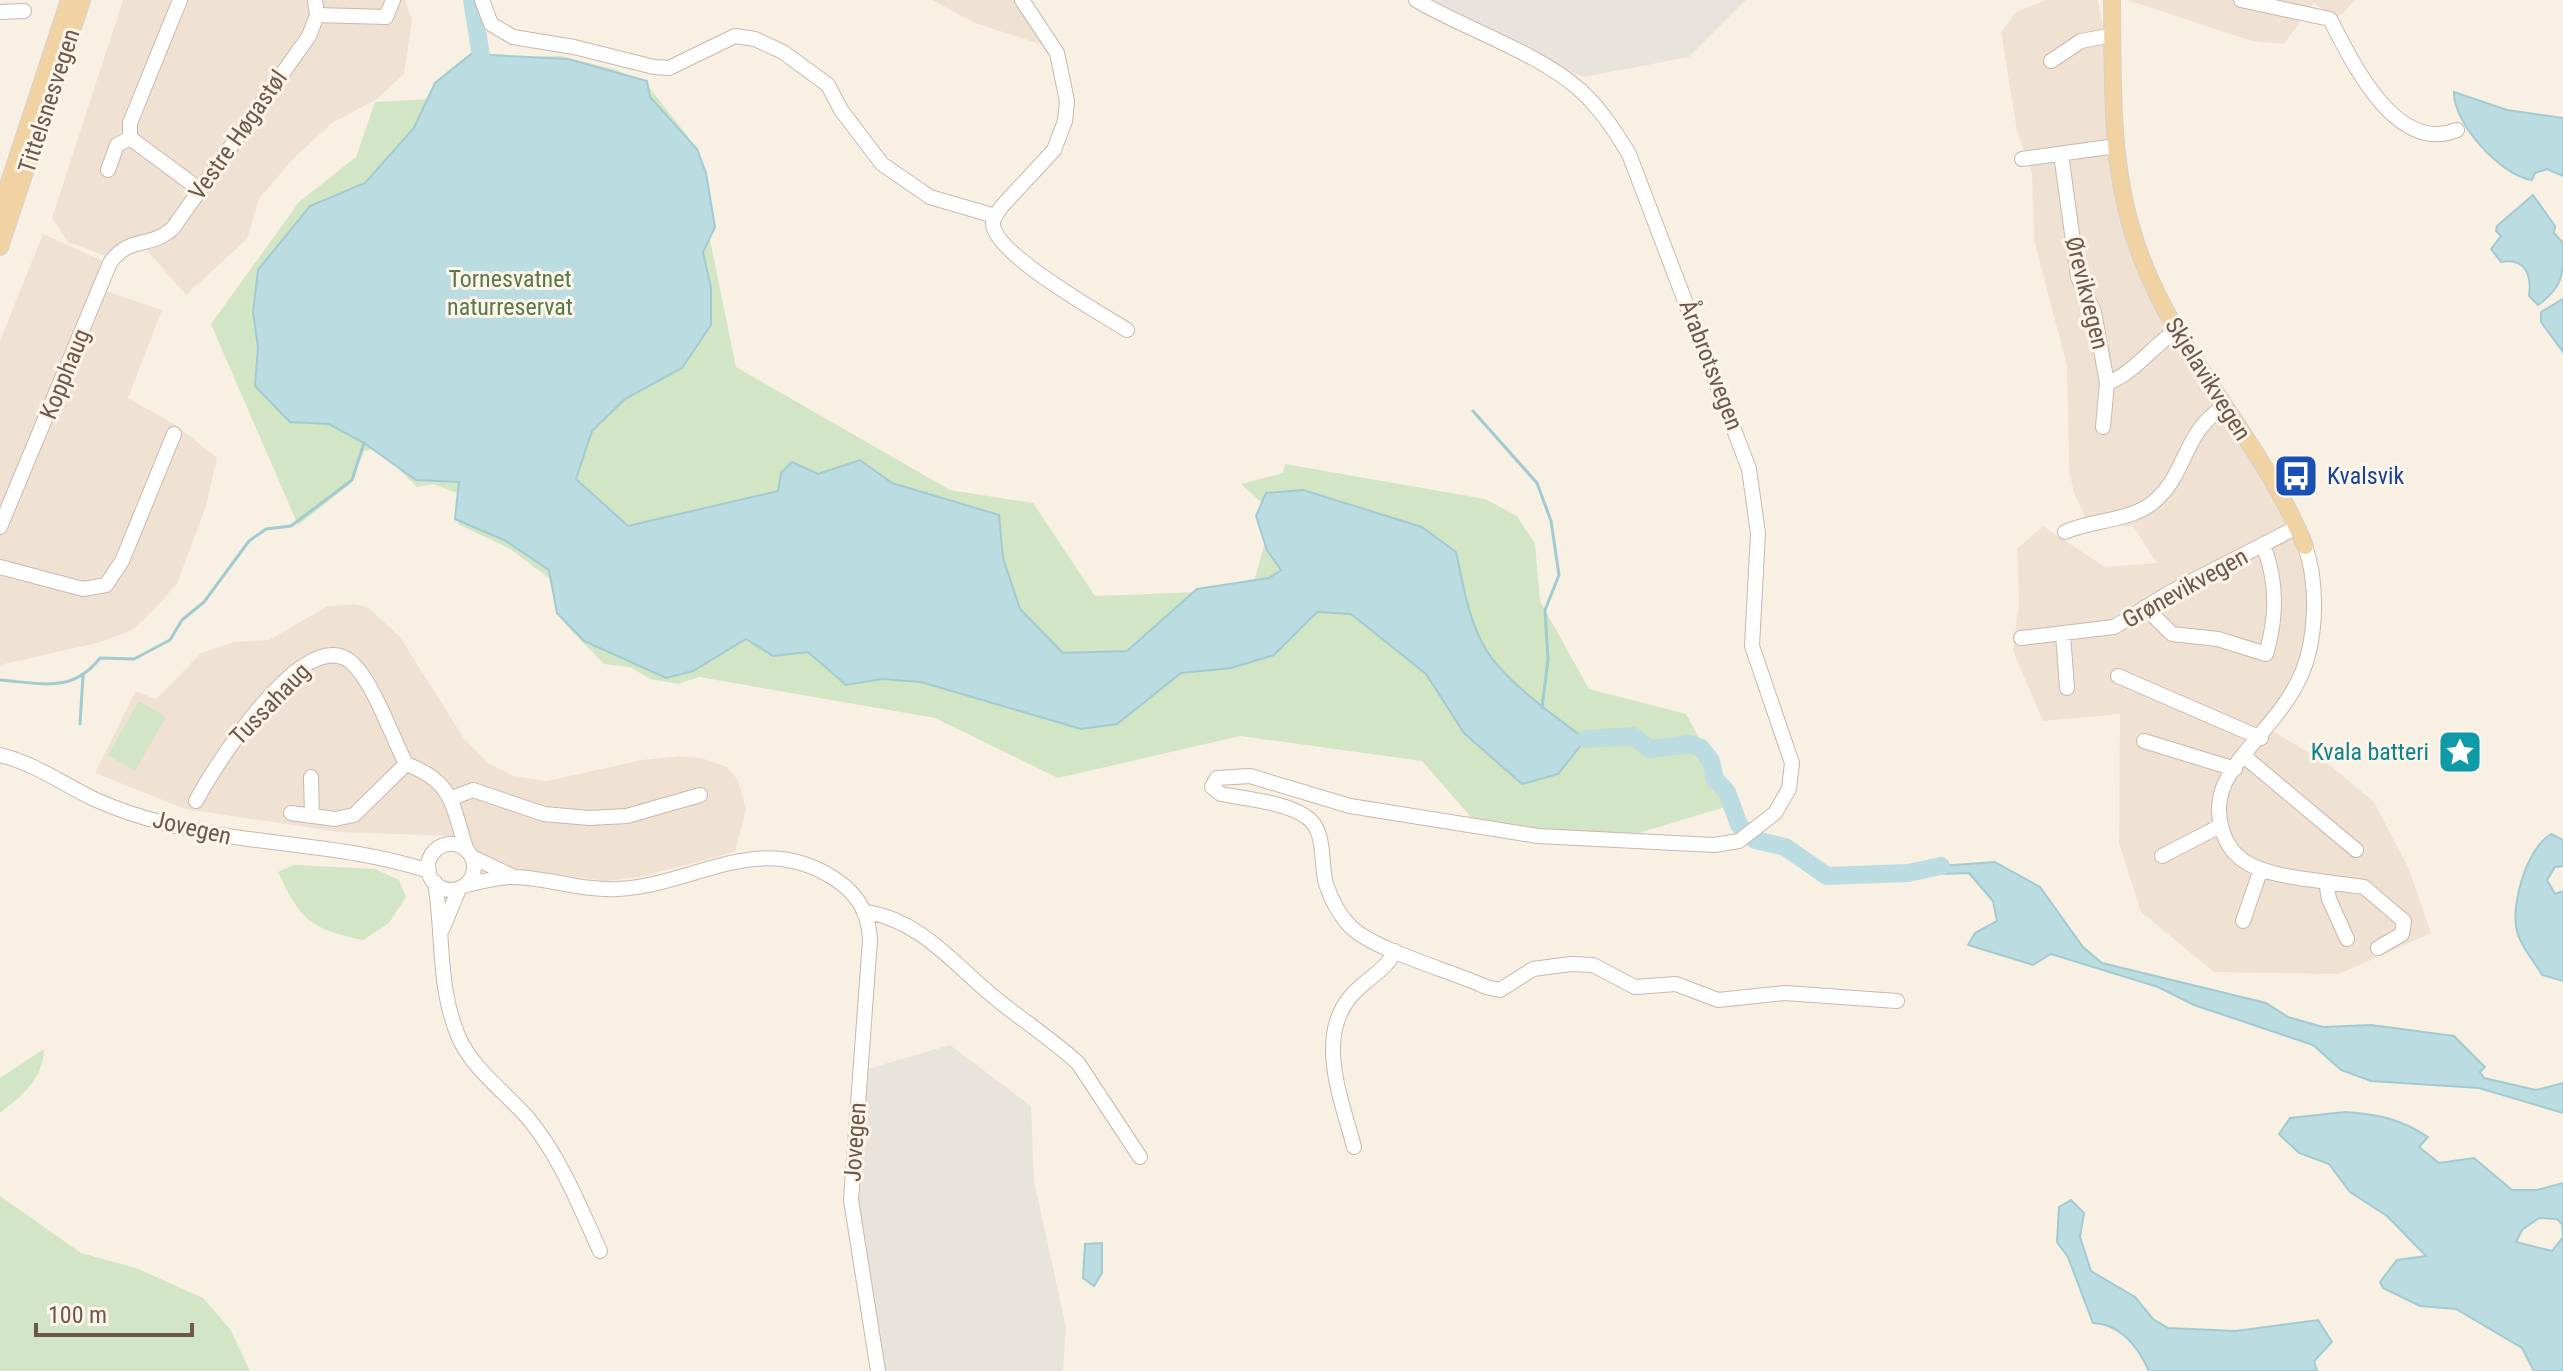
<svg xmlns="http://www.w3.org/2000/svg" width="2563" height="1371" font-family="'Roboto Condensed',sans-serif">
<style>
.residential{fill:#f0e2d3}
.industrial{fill:#e9e3de}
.green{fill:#d2e5c4}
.water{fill:#bbdce0;stroke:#a2cbd1;stroke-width:2;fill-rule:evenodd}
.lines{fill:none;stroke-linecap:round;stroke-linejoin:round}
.stream{stroke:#a2cbd1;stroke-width:3}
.river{stroke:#bbdce0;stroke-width:18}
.minor-casing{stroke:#c8b8ab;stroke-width:16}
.major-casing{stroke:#d6d0cd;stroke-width:18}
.minor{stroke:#fff;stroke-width:14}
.major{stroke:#f1d2a3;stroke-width:16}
.labels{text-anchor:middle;stroke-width:6;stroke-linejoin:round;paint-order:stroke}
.street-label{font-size:24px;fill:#6e584c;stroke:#fdf5e9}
.park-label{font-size:24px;fill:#587949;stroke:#fdf5e9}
.transit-label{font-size:24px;fill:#164399;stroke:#fdf5e9;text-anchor:start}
.culture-label{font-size:24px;fill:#0d838f;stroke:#fdf5e9;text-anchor:end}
</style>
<rect width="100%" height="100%" fill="#f9f0e4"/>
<!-- residential -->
<path class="residential" d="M123 0H405L412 20 404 74 377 99 332 123 294 158 259 199 247 239 186 295 144 247 124 248 106 256 68 242 52 218Z
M932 0H1026L1049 47 975 23Z
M2046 0H2098L2122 137 2123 166 2145 267 2305 546 2312 638 2268 728 2332 767 2374 802 2409 869 2431 933 2339 974 2214 972 2141 912 2119 843 2120 714 2043 721 2013 651 2019 602 2017 549 2043 526 2105 567 2157 563 2133 526H2090L2074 493 2069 470 2067 366 2034 240 2032 172 2017 131 2001 32 2016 12Z
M2127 0H2354L2343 14 2334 18 2314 3 2284 44 2252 41Z
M43 234 112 265 103 290 162 310 128 398 176 425 217 458 206 506 177 584 144 620 131 631 97 643 0 665V341Z
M356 604 369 608 400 637 463 737 488 763 514 776 547 781 642 760 680 756 701 758 727 767 738 780 746 809 735 852 639 877 606 881 508 868 488 861 454 836 338 832 185 809 95 773 136 691 156 699 201 653 234 642 269 640 328 606Z"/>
<!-- industrial -->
<path class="industrial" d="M1425 0H1746L1689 57 1584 77 1509 48Z
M950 1045 1031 1106 1034 1181 1066 1327 1063 1371H878L851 1228 864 1070Z"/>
<!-- green -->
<path class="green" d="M560 56 617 70 649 87 689 138 736 367 950 490 1033 503 1095 596 1252 590 1278 493H1266L1262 503 1241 484 1283 473 1285 464 1485 499 1517 516 1535 544 1540 601 1589 689 1686 714 1735 804 1622 838 1543 834 1471 817 1422 761 1240 736 1058 778 935 718 699 677 678 684 650 679 630 667 604 664 566 625 549 578 510 549 458 524 462 495 433 484 417 487 378 449 364 451 349 485 298 525 211 324 299 202 356 157 375 102 431 99 476 58Z
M139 701 166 717 135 771 108 755Z
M294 865 375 869 399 880 406 897 389 923 363 940C311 929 301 921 278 872Z
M44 1049C43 1079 22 1096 0 1113V1078Z
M0 1196 81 1253 136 1268 203 1298 230 1329 250 1371H0Z"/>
<!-- water -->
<path class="water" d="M471 54 568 59 647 81 650 97 697 149 706 173 715 227 703 252 711 288V325L682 368 625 399 592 431 576 479 628 526 778 491 781 473 792 462 818 474 860 460 892 483 999 515 1003 558 1020 609 1063 653 1127 651 1197 589 1269 578 1281 570 1267 550 1256 516 1266 493 1303 490 1422 527 1456 552C1463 583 1468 619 1485 648 1503 679 1557 719 1586 739L1558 774 1522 784 1464 733 1426 674 1351 614 1317 612 1274 655 1231 668 1181 673 1117 724 1081 729 921 682 882 679 846 685 808 652 773 656 746 639 693 671 666 678 584 641 557 613 549 570 504 540 455 519 459 482 416 480 364 443 329 424 290 422 255 386 258 347 253 312 258 270 310 206 365 183 414 128 435 83Z
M2454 92 2507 110 2563 118V176L2547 169 2535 173 2532 180C2501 176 2453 123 2454 92Z
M2533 195 2555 226 2554 233 2563 243C2563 277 2563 287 2538 305L2529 296C2532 275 2525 257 2501 262L2491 249 2501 236 2496 231 2497 226Z
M2563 299V352L2541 322V312Z
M2551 834 2563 840V866L2555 867 2547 880 2555 894 2563 891V981L2542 975C2535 962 2520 946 2517 931 2510 905 2527 848 2551 834Z
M1995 862 2040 887 2083 947 2102 963 2266 1003 2288 1017 2323 1027 2371 1025 2454 1036 2485 1067 2480 1072 2484 1078 2536 1090 2563 1083V1113L2479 1088 2371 1081 2341 1070 2313 1045 2194 1005 2158 987 2051 954 2033 965 1968 945 1975 933 1997 921 1993 901 1969 873 1942 874 1941 866Z
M2345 1112C2377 1114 2401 1119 2428 1137L2419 1147 2439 1163 2474 1158 2512 1190H2537L2563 1183V1371H2534L2522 1348 2456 1309 2420 1306 2383 1288 2380 1282 2397 1260 2426 1256 2387 1216 2350 1192 2329 1164 2299 1153 2279 1134 2290 1118ZM2539 1218 2557 1219 2562 1224 2563 1237 2552 1251 2516 1242 2522 1230Z
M2071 1200 2084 1213 2080 1237 2091 1271 2135 1297 2153 1319 2168 1328 2236 1331 2318 1320 2332 1342 2314 1361 2317 1371H2149C2138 1347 2121 1324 2093 1323L2068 1257 2057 1242 2059 1207Z
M1102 1243V1273L1094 1286 1083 1278 1085 1244Z"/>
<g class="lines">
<!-- stream -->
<path class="stream" d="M1473 411 1537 483 1551 521 1559 575 1545 610 1548 659 1542 708
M0 680C41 683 72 694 100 658L134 659 170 640 182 620 204 602 249 541 266 529 291 526 352 480 364 443
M80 724 83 676"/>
<!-- river -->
<path class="river" d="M472 0 481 56
M1586 739 1633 736 1650 749 1690 744 1701 748 1711 761 1715 779 1727 792 1739 825 1755 840 1785 847 1827 876 1908 873 1941 866"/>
<!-- minor casing -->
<g class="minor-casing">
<path id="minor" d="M180 0 130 123V138L199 189
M482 0 491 24 513 37 574 47 654 67 669 68 735 36 755 39 783 52 828 85 841 110 882 164 930 197 995 216
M1022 0 1057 53 1067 101 1065 121 1054 150 1002 206C999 211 993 217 993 223 992 253 1102 314 1127 330
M1416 0C1465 29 1539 53 1580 90 1600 108 1615 131 1629 154L1749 469 1758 533 1752 646 1792 763 1789 789 1775 813 1739 841 1714 845 1538 836 1350 806 1250 776 1217 778 1212 787 1221 794C1247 799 1283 802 1305 816 1327 829 1320 863 1326 884 1331 899 1340 916 1351 927 1374 950 1452 971 1486 987L1500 990 1533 969 1571 964 1593 965 1635 987 1676 984 1718 1000 1785 993 1897 1001
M2241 0 2330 19C2352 62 2396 155 2457 130
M0 12 24 11
M317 15 386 17 393 0
M2051 61 2081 41 2113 35
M2061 154 2078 277 2094 312 2107 383 2103 427
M2022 159 2116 146
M108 170 117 145 130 138
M2107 383C2134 374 2152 346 2177 330
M0 527 110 263C129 235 151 249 173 228L309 36 317 15 315 0
M2065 532C2093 519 2133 522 2157 499 2188 470 2183 432 2225 406
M2305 546C2318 582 2317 637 2302 673 2283 718 2243 746 2225 783 2212 811 2221 849 2249 864 2271 876 2302 878 2326 882
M0 567 83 589 106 585 122 561 174 434
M2145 607 2172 634 2218 639 2266 654C2277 617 2278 582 2263 545
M2063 634 2067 688
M2021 638 2114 627 2169 593 2297 527
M2118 676 2261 738
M2144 741 2235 769
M0 755C34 763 63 784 94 799 116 809 140 817 164 823 251 846 344 843 429 871
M2245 757 2356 850
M311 777 312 815
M452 798 473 790 544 814 589 818 627 816 700 795
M196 801C214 767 304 623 351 662 373 681 392 737 406 764 455 782 452 807 467 851
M291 813 335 819 354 815 406 764
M428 867a23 23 0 1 1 46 0a23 23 0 1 1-46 0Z
M2162 856 2220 826
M472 857 512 876
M435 882C444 936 437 987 459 1038 473 1069 505 1092 527 1117 560 1156 579 1205 600 1251
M466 885C481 882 499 876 514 877 549 878 583 891 618 889 696 885 758 829 835 879 858 894 869 913 870 940L851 1200 878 1371
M866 912C922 920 957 968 999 1001 1025 1022 1053 1040 1078 1063L1140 1157
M2243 921 2261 869
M442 930 459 889
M2347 939 2329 899 2326 882 2364 887 2404 921 2402 934 2378 948
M1354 1147C1342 1100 1315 1038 1351 996 1365 979 1386 971 1395 951"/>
</g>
<!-- major casing -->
<g class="major-casing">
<path id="major" d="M2112 0C2113 86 2109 172 2140 254 2179 360 2263 442 2305 546
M0 210 69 0
M0 247 82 0"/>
</g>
<!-- minor -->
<use href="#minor" class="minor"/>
<!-- major -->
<use href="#major" class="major"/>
</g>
<!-- icons -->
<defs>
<g id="bus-square" transform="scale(2.3)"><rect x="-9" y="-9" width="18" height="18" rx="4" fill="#1a4fb4" stroke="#fdf5e9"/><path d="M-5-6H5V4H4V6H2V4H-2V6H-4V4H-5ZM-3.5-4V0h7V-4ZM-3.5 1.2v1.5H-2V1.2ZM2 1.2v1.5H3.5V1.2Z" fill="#fff"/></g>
<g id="sight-square" transform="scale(2.3)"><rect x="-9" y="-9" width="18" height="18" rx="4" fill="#0f9aa8" stroke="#fdf5e9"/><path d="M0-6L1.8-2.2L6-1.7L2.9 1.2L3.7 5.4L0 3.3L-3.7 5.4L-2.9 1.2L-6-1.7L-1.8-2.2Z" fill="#fff"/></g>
</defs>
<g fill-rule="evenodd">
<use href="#bus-square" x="2296" y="476"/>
<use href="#sight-square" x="2460" y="752"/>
</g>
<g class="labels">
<!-- street labels -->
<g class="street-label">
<text transform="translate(49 101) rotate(-72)" y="8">Tittelsnesvegen</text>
<text transform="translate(238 135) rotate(-55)" y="8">Vestre Høgastøl</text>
<text transform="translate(2087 293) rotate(76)" y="8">Ørevikvegen</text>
<text transform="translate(1711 365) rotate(69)" y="8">Årabrotsvegen</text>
<text transform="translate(65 374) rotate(-68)" y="8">Kopphaug</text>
<text transform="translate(2208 379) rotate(58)" y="8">Skjelavikvegen</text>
<text transform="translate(2185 588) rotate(-29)" y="8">Grønevikvegen</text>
<text transform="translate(270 704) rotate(-46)" y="8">Tussahaug</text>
<text transform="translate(192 828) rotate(13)" y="8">Jovegen</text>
<text transform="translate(855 1142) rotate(-86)" y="8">Jovegen</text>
</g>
<!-- park labels -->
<g class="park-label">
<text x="510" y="287">Tornesvatnet<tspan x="510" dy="28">naturreservat</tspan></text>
</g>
<!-- transit labels -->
<g class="transit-label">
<text x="2327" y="484">Kvalsvik</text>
</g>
<!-- culture labels -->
<g class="culture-label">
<text x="2429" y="760">Kvala batteri</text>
</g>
</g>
<!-- scale -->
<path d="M36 1323v12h156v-12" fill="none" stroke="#6e584c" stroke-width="4"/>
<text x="48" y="1323" font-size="24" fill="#6e584c" stroke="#fdf5e9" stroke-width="6" paint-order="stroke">100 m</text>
</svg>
